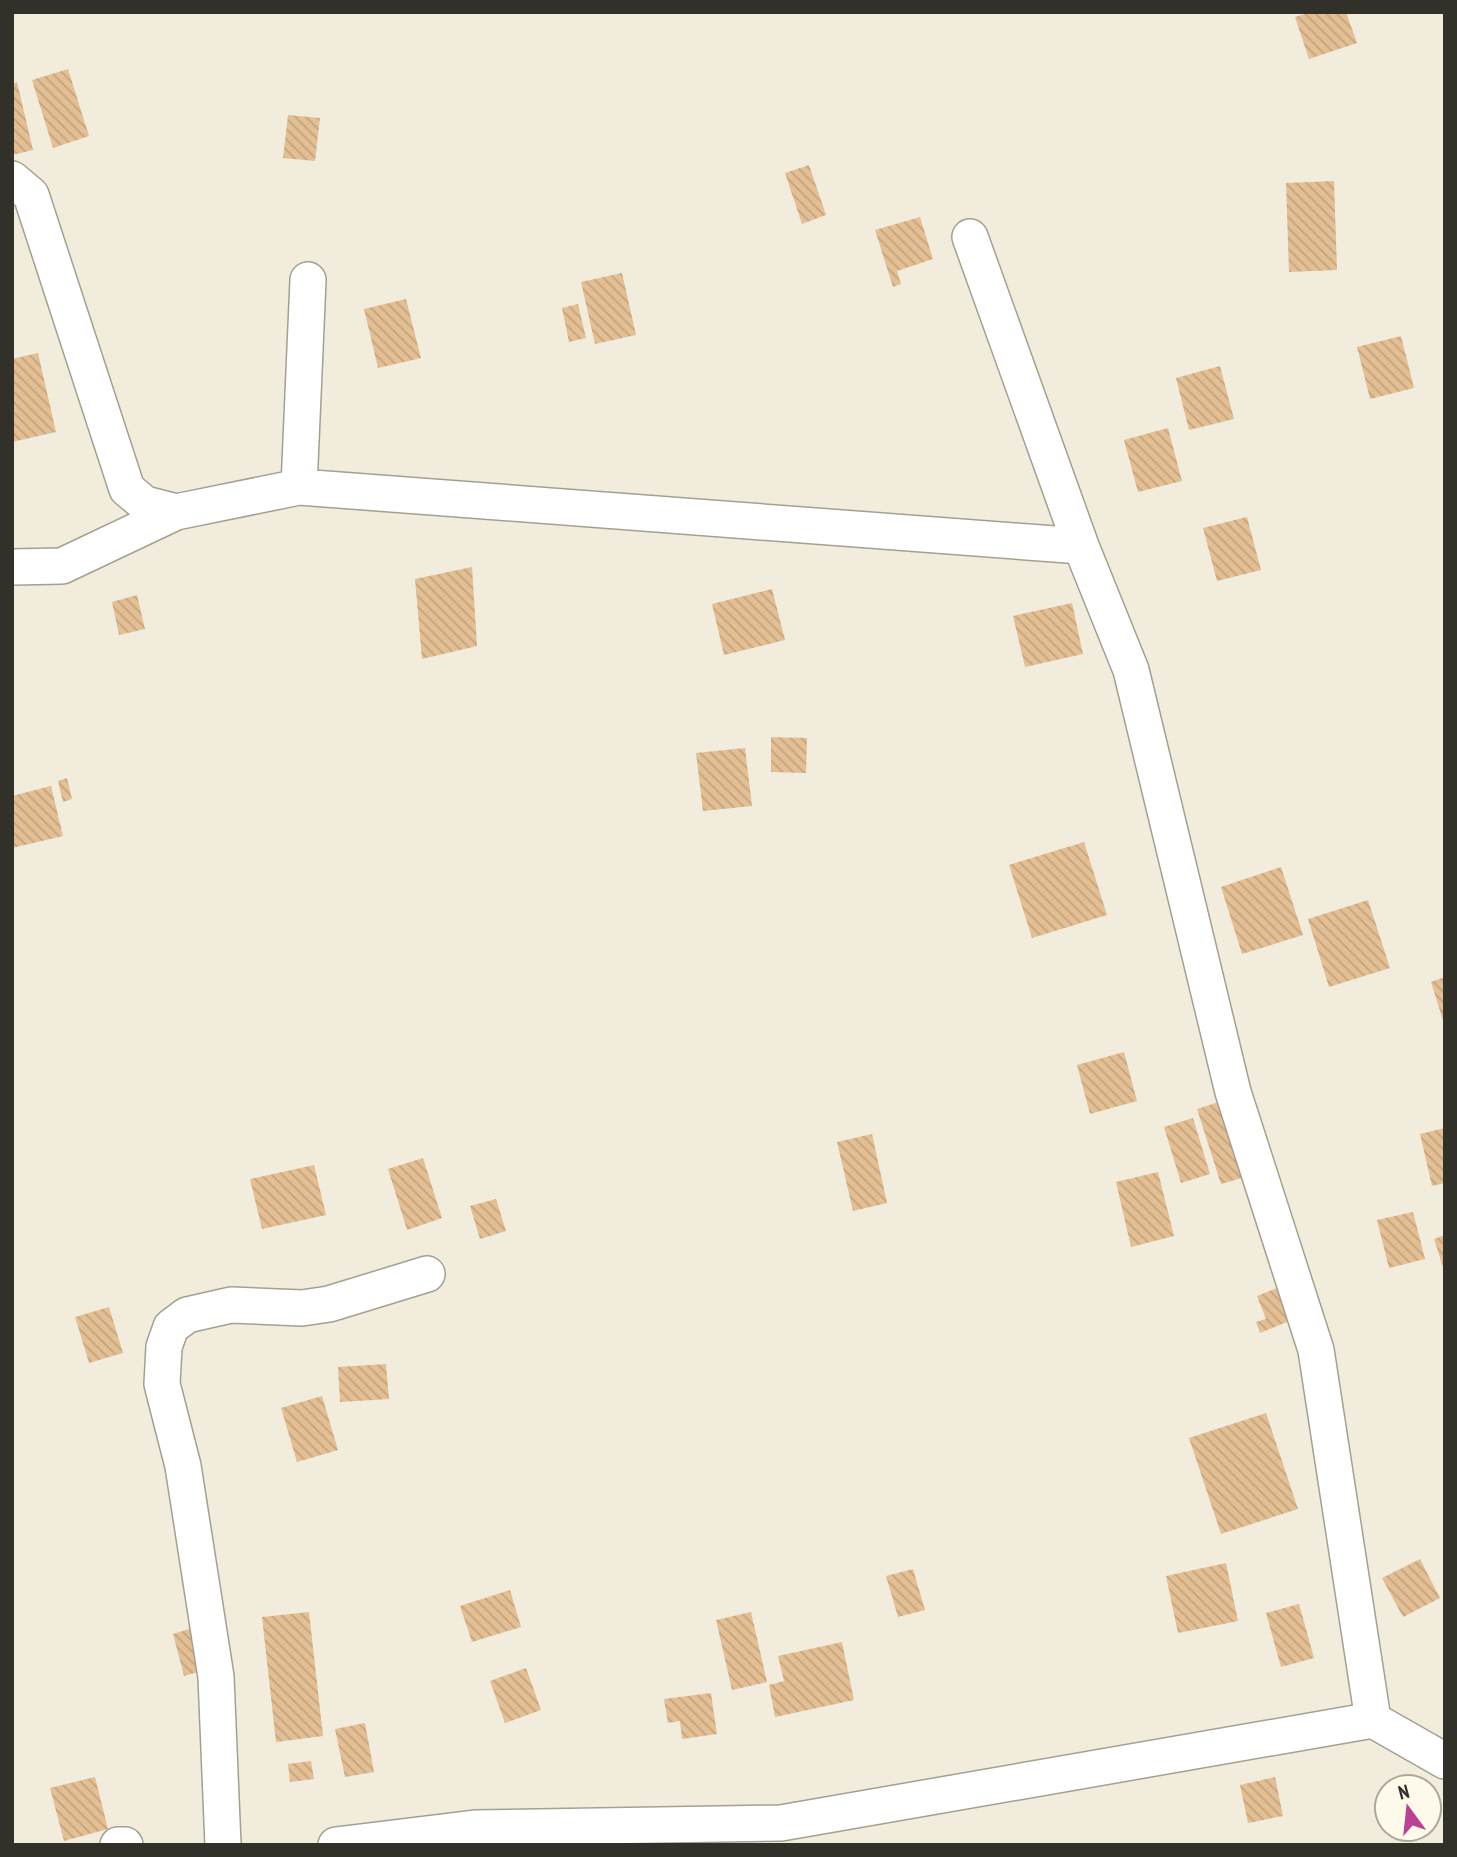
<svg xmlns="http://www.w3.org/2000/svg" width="1457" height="1857" font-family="'PT Sans Narrow',sans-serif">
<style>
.building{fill:url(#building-back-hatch)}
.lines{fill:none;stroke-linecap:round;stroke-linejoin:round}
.street-casing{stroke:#a4a090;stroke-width:38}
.street{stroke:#fff;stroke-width:35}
</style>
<defs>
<pattern id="building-back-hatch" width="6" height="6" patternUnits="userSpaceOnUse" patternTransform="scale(1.75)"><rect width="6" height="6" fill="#e3bf93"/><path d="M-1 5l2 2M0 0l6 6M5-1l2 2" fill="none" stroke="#c3a47f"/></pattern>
</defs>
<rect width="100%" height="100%" fill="#f1ecdc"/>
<!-- building -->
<path class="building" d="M1311 12H1346L1357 43 1309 59 1295 17Z
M68 69 89 136 53 148 32 80Z
M17 82 33 150 12 155V84Z
M288 115 320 118 315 161 283 158Z
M809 165 826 215 802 224 785 173Z
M1334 181 1337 270 1289 272 1286 183Z
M920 217 933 259 897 271 901 284 893 287 875 230Z
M622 273 636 335 595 344 581 282Z
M406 299 421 358 378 368 364 309Z
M578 304 586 338 569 342 562 308Z
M1401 336 1414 388 1370 399 1357 347Z
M38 353 56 432 12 442V359Z
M1220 366 1234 419 1189 430 1176 378Z
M1168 428 1182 481 1138 492 1124 440Z
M1247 517 1261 570 1217 581 1203 528Z
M472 567 477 646 422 659 415 579Z
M772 589 785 640 724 655 712 604Z
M137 595 145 629 119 635 112 602Z
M1072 603 1083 654 1025 667 1013 616Z
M771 737 807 738 806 773 771 772Z
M745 748 752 806 703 811 696 753Z
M67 778 72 799 63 802 58 781Z
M51 786 63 836 12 848V796Z
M1084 842 1107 915 1032 938 1009 865Z
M1281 867 1303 935 1242 954 1221 887Z
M1368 900 1390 968 1329 987 1308 919Z
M1445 977V1024H1444L1431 982Z
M1124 1052 1137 1101 1090 1114 1077 1065Z
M1228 1099 1252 1175 1221 1184 1197 1109Z
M1193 1118 1210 1174 1181 1183 1164 1127Z
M1445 1128V1183L1432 1186 1420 1134Z
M872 1134 887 1203 853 1211 837 1142Z
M423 1158 442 1218 407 1230 388 1169Z
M314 1165 326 1215 262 1229 250 1179Z
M1158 1172 1174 1236 1131 1247 1116 1182Z
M496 1199 506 1231 480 1239 470 1206Z
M1413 1212 1425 1259 1389 1268 1377 1220Z
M1445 1235V1269L1444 1270 1434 1239Z
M1282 1286 1294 1319 1260 1333 1256 1322 1266 1319 1257 1296Z
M109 1307 123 1353 89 1363 75 1317Z
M386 1364 389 1399 340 1402 338 1367Z
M322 1396 338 1450 297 1462 281 1408Z
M1266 1413 1298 1509 1221 1534 1189 1438Z
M1420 1559 1440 1598 1403 1617 1382 1578Z
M1226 1563 1238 1621 1178 1633 1166 1576Z
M913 1569 925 1610 898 1617 886 1576Z
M510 1590 521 1627 472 1642 460 1606Z
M1299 1604 1314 1658 1281 1667 1266 1613Z
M309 1612 323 1736 276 1742 262 1617Z
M751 1612 767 1682 732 1690 716 1620Z
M196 1627 208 1669 184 1676 173 1634Z
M842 1642 854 1700 775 1717 769 1685 784 1681 778 1656Z
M526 1668 541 1710 505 1723 490 1681Z
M711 1693 717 1734 682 1739 680 1721 668 1723 664 1699Z
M365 1723 374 1772 345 1777 335 1729Z
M311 1761 314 1779 290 1782 288 1764Z
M95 1777 108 1829 64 1841 50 1788Z
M1275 1777 1283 1816 1248 1823 1240 1785Z"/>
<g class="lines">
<!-- street casing -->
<g class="street-casing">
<path id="street" d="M12 179 31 195 127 489 145 504 176 512 299 487 1081 546 1131 670 1233 1092 1316 1350 1373 1720
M970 237 1081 546
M299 487 308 280
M12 567 62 566 176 512
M118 1845H125
M223 1845 216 1677 183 1466 162 1384 164 1347 171 1327 187 1315 231 1305 302 1308 329 1304 427 1274
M336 1845 475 1828 781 1823 1373 1720 1445 1761"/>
</g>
<!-- street -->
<use href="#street" class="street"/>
</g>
<!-- border -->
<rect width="1457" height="1857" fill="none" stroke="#313029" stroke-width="28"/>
<!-- north arrow -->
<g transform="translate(1408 1808) rotate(345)"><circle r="33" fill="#fefae9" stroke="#aca99c" stroke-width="2"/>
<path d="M0-5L12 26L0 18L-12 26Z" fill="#ba4194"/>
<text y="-10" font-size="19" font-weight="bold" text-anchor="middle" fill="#313029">N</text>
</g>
</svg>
